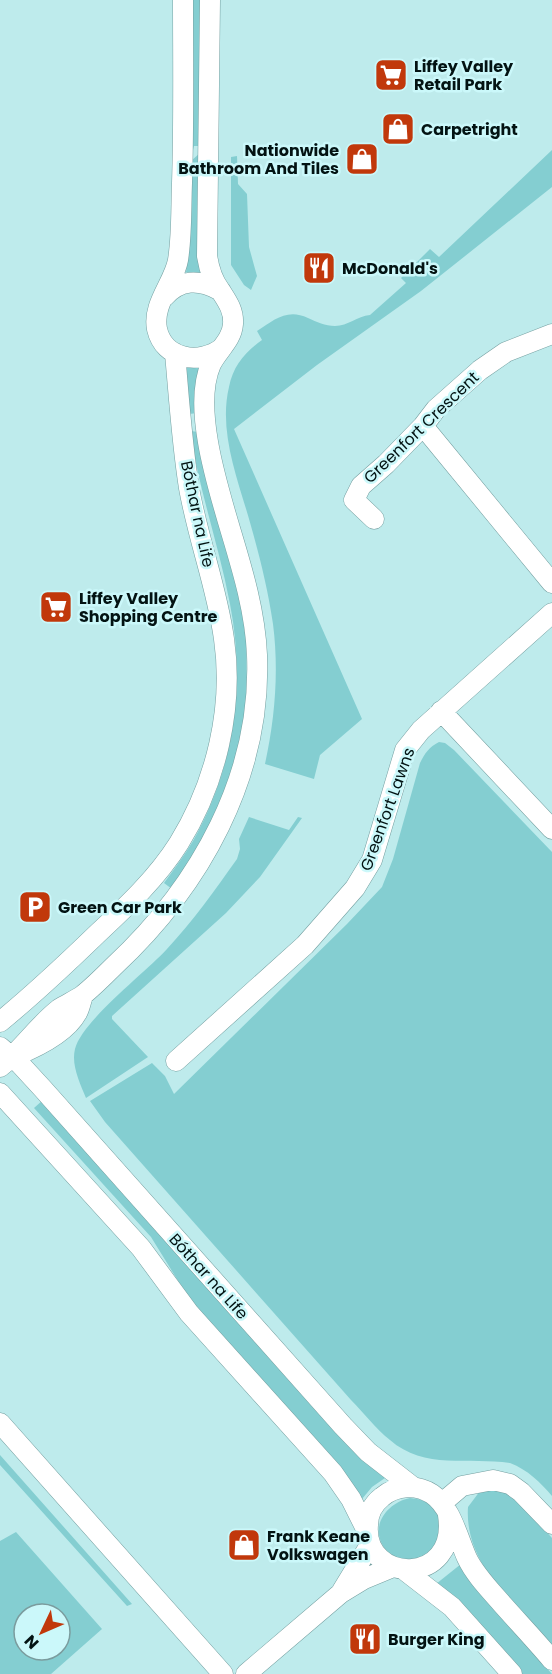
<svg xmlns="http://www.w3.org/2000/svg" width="552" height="1674" font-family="Poppins,sans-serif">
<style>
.green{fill:#84ced1;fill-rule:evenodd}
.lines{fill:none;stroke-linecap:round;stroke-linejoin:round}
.minor-casing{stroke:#749fa0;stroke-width:21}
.minor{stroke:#fff;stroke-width:20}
.labels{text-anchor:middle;stroke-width:5;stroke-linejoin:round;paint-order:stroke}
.poi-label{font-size:16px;font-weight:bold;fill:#031313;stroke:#cbf8fa;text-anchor:start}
.street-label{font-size:16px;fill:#031313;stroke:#cbf8fa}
</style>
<rect width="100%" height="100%" fill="#beebec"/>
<!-- green -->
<path class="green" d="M192 0H202L201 146H194L192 154Z
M552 150V187L421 291 317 365 234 429 362 719 320 755 314 779 265 764C275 718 279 671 273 624 268 590 260 558 251 526 239 482 218 433 229 387 233 366 245 352 262 340L257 331C274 320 287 308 308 318 317 322 325 326 335 326 348 326 357 316 370 315L406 283 401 278 430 249 439 257Z
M200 153 203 273 186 272 190 245 191 161Z
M237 156 238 184 247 194 249 247 257 276 251 290 244 285 231 265V157Z
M186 368H202L198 413 189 414Z
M190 431 199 432 242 609 246 641 247 696 239 749 209 833 172 889 164 883C174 869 184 856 193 841 234 768 246 686 230 604 219 546 199 490 190 431Z
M439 742 445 743 454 750 552 852V1496C540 1482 528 1470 510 1463 469 1457 424 1470 390 1440 376 1429 364 1413 351 1400L105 1122 90 1101 152 1063 165 1076 174 1094 347 924 382 887 393 859 420 763C425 753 429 747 439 742Z
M249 817 289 830 298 817 302 818 260 877 226 913 112 1016V1019L148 1057 86 1098C80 1083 71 1065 75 1049 82 1021 145 973 167 949 193 921 215 890 237 859L240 849 239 839Z
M43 1100 363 1460 385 1478 372 1487 362 1499 353 1484 193 1305 151 1237 34 1108Z
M0 1455 132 1604 127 1606 0 1465Z
M490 1489 507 1493 516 1498 552 1538V1647C517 1607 464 1565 468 1507L480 1491Z
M410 1498C430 1500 432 1506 443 1521L436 1552 407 1562C400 1559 391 1556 386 1550 368 1528 386 1503 410 1498Z
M16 1532 102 1629 51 1674H0V1541ZM24 1614H60V1650H24Z
M461 1564 484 1597 552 1674H522L462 1607 436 1584Z"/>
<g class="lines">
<!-- minor casing -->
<g class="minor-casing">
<path id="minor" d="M183 0C183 61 184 122 182 183 181 208 182 235 178 260 174 283 152 304 157 329 164 360 200 365 222 348
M164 297C180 279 199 279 219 290
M423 426 552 583
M374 519 354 500 361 486 386 464 423 426 436 409 480 370 506 352 552 334
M441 711 552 829
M0 1022C34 994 66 964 97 934 127 906 157 878 179 843 216 783 234 708 224 639 217 588 198 539 189 488 182 444 179 398 175 353
M0 1047 20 1064 43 1089 343 1426 368 1452 413 1487
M15 1056C35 1048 66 1033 77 1013 80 1008 81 1001 83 995
M176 1061 305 945 355 888 372 860 405 750 421 730 552 613
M0 1067C22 1050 37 1026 59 1009 67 1004 76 1000 83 995 94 986 104 976 114 966 200 886 262 776 257 655 254 582 220 514 208 442 204 419 201 387 211 364 218 350 232 340 233 324 234 310 227 301 220 290 212 280 209 268 207 256L210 0
M0 1093 141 1248 189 1313 333 1473 351 1499 367 1531
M0 1423 223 1674
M442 1503 462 1486 493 1480 510 1484 521 1492 552 1524
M448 1515C459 1587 363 1584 368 1525 368 1514 373 1504 382 1497 396 1485 417 1484 432 1494 451 1507 458 1538 467 1558 475 1575 491 1591 503 1605 519 1623 536 1641 552 1660
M403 1569 452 1607 512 1674
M342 1591 370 1545
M246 1674 341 1593 364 1579 393 1567"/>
</g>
<!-- minor -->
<use href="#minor" class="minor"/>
</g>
<!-- icons -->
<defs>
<g id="supermarket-square" transform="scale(1.725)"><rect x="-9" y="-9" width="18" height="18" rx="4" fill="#c1380b" stroke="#cbf8fa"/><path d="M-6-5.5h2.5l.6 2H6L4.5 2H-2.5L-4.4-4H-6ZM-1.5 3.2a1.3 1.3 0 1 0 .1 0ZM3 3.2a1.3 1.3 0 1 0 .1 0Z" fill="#fff"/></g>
<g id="shop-square" transform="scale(1.725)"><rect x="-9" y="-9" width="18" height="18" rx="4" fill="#c1380b" stroke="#cbf8fa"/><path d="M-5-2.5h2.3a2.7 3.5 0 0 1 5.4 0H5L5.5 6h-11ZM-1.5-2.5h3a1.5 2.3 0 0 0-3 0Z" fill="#fff"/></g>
<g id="restaurant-square" transform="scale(1.725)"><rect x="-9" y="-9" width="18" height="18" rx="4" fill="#c1380b" stroke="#cbf8fa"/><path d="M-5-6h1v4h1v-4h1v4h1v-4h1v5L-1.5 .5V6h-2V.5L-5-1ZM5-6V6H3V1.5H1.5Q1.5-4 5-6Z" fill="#fff"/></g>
<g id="parking-square" transform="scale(1.725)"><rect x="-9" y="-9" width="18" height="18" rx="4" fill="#c1380b" stroke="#cbf8fa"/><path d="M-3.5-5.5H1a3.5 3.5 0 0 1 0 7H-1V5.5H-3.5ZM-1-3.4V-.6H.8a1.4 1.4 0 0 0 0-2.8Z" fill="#fff"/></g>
</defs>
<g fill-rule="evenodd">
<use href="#supermarket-square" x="391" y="75"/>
<use href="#shop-square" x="398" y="129"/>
<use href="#shop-square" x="362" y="159"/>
<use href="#restaurant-square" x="319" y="268"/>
<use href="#supermarket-square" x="56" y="607"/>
<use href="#parking-square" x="35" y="907"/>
<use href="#shop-square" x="244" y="1545"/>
<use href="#restaurant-square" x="365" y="1639"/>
</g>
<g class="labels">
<!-- poi labels -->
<g class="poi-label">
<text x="414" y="72">Liffey Valley<tspan x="414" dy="18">Retail Park</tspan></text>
<text x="421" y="135">Carpetright</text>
<text x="339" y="156" text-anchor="end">Nationwide<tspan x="339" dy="18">Bathroom And Tiles</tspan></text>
<text x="342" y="274">McDonald's</text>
<text x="79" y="604">Liffey Valley<tspan x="79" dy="18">Shopping Centre</tspan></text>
<text x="58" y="913">Green Car Park</text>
<text x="267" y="1542">Frank Keane<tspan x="267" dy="18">Volkswagen</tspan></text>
<text x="388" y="1645">Burger King</text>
</g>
<!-- street labels -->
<g class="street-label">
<text transform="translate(421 427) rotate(-44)" y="6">Greenfort Crescent</text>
<text transform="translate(198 514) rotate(78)" y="6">Bóthar na Life</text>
<text transform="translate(387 809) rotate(-70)" y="6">Greenfort Lawns</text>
<text transform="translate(209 1276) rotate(48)" y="6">Bóthar na Life</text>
</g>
</g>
<!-- north arrow -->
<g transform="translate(42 1632) rotate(226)"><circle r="28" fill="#cbf8fa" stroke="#7b9c9e" stroke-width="1.5"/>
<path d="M0-4.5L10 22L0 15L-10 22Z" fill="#c1380b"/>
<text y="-9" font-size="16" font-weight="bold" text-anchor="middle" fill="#031313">N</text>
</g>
</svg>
